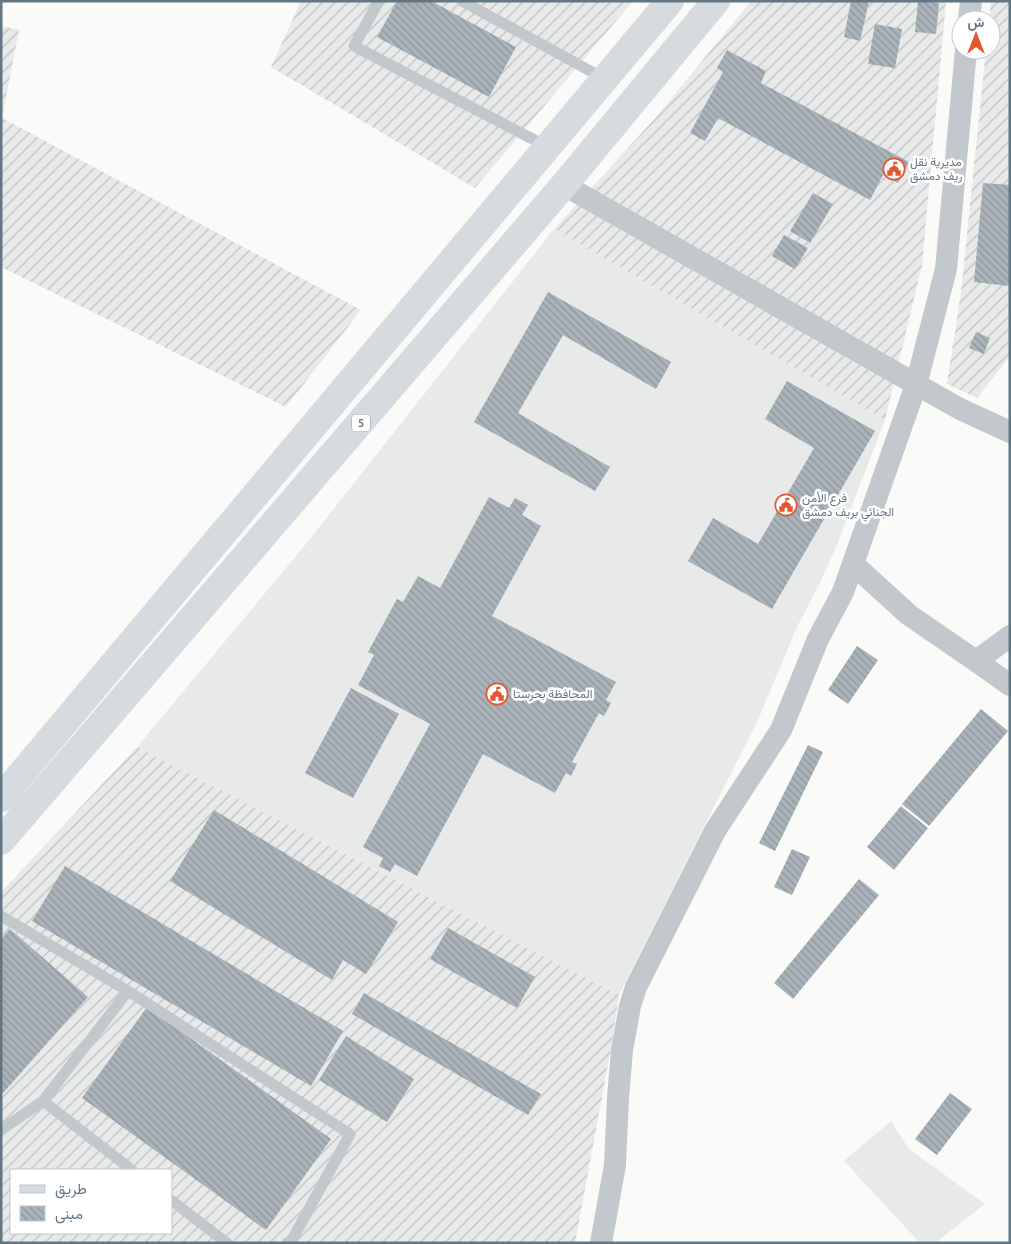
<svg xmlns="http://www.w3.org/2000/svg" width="1011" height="1244" font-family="Ubuntu,Vazirmatn,sans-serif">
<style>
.built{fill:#e8e9e9}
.industrial{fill:url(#industrial-furrows);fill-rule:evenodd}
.building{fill:url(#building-back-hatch)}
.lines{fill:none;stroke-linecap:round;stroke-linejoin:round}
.lane{stroke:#c3c8cc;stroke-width:11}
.street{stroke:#c3c8cc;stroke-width:22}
.primary{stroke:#d6dbdf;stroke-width:28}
.labels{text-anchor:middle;stroke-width:5;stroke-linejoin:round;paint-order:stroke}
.shield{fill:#fff;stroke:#939fa8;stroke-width:1}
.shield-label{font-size:11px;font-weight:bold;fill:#657683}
.poi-label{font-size:12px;fill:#657683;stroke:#fff;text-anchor:start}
</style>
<defs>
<pattern id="industrial-furrows" width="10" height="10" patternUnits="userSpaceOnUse" patternTransform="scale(1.25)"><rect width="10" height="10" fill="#e8e9e9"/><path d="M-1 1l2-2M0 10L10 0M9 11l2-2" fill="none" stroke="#c0c1c2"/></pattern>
<pattern id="building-back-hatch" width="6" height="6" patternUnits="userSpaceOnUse" patternTransform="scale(1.25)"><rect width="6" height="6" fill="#aab3b9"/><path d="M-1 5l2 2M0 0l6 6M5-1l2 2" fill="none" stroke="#8e969c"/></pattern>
</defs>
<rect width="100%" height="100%" fill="#fafaf8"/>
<!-- built -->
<path class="built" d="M554 229 885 420 838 542 821 581 796 629 758 720 619 995 137 747 310 539Z
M891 1121 909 1149 985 1204 935 1243H920L844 1161Z"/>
<!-- industrial -->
<path class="industrial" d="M301 1H633L475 188 271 67Z
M751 1H946L922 265 885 420 554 229 658 115Z
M991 1H1010V356L977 398 947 384 961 292 986 50H991V20H989Z
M1 26 19 30 2 118 361 310 286 407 1 267Z
M137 747 619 995 611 1048 575 1243H1V892ZM11 1170H171V1233H11Z"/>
<!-- building -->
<path class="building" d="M397 1H431L516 47 489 97 377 37Z
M851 1H869L860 41 844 37Z
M918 1 939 3 936 34 915 32Z
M875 24 902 29 895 68 868 64Z
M727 50 766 71 761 83 909 162 898 183 883 175 870 200 718 118 705 141 690 133 723 72 717 68Z
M983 183 1010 185V286L974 282Z
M813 193 833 204 810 243 790 231Z
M784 235 808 248 795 269 772 256Z
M548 292 671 362 656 389 563 335 518 413 610 467 595 491 474 422Z
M976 332 990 338 984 354 969 348Z
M787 381 875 431 772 609 688 561 713 518 758 544 814 448 765 419Z
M489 497 509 508 515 498 528 505 522 515 541 526 492 616 616 682 606 700 611 703 604 716 599 713 572 762 577 764 571 776 566 773 555 793 483 754 417 876 395 864 390 872 379 866 383 858 363 847 430 724 358 685 374 655 368 652 397 599 403 602 418 576 440 588Z
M857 646 878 660 848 704 828 690Z
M351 688 399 714 353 798 305 773Z
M981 709 1008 731 929 826 902 804Z
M808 745 823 752 775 851 759 843Z
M901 806 928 828 894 870 867 847Z
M214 810 398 922 366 974 343 960 332 980 170 881Z
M792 849 810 857 792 895 774 887Z
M65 866 343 1031 311 1086 32 921Z
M859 879 879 895 793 999 774 983Z
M448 928 535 977 517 1008 430 959Z
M10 929 88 997 3 1093 1 1091V939Z
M364 993 541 1094 528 1115 352 1014Z
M147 1007 331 1139 266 1230 82 1098Z
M346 1036 414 1079 387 1122 319 1080Z
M950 1093 972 1109 937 1155 915 1139Z"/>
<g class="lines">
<!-- lane -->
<path class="lane" d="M379 1 354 46 548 147
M462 1 605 79
M1 916 128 991 43 1101 1 1130
M128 991 350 1134 292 1240 287 1243
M43 1101 132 1170
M171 1200 227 1243"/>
<!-- street -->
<path class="street" d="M969 20 971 1
M564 185 960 409 1010 432
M853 564 909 615 976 661 1010 685
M976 661 1010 636
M601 1243 615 1165 618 1098 622 1050 630 1006 636 987 715 831 781 730 818 639 843 592 916 385 946 269 966 50"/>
<!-- primary -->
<path class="primary" d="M1 798 670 1
M1 841 564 185 716 1"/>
</g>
<!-- icons -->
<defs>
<g id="civic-ring" transform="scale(1.125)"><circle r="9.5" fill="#fff" stroke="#e4572e" stroke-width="1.5"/><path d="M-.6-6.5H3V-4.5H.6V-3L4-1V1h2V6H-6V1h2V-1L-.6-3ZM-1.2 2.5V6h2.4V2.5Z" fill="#e4572e"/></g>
</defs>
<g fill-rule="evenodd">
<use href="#civic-ring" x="894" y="169"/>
<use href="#civic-ring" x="786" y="505"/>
<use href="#civic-ring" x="497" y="694"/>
</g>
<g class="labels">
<!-- shield labels -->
<rect class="shield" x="352" y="414.5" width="18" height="17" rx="4"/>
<g class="shield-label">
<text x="361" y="427">5</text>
</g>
<!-- poi labels -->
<g class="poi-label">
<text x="910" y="166">مديرية نقل<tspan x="910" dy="14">ريف دمشق</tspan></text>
<text x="802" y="502">فرع الأمن<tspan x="802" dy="14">الجنائي بريف دمشق</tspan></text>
<text x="513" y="698">المحافظة بحرستا</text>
</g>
</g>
<!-- border -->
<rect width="1011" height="1244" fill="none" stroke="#657683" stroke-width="5"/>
<!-- legend -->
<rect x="10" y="1169" width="162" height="65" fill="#ffffff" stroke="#c1c8cd"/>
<rect x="20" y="1185" width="25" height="8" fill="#d6dbdf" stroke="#c1c8cd"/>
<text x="55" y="1194" font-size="15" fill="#657683">طريق</text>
<rect x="20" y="1206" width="25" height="15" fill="url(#building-back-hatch)" stroke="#c1c8cd"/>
<text x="55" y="1219" font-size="15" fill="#657683">مبنى</text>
<!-- north arrow -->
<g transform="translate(976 35)"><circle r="24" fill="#ffffff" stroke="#c1c8cd"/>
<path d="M0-4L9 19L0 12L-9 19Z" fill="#e4572e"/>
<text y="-8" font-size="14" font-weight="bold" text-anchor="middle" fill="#657683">ش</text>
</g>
</svg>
